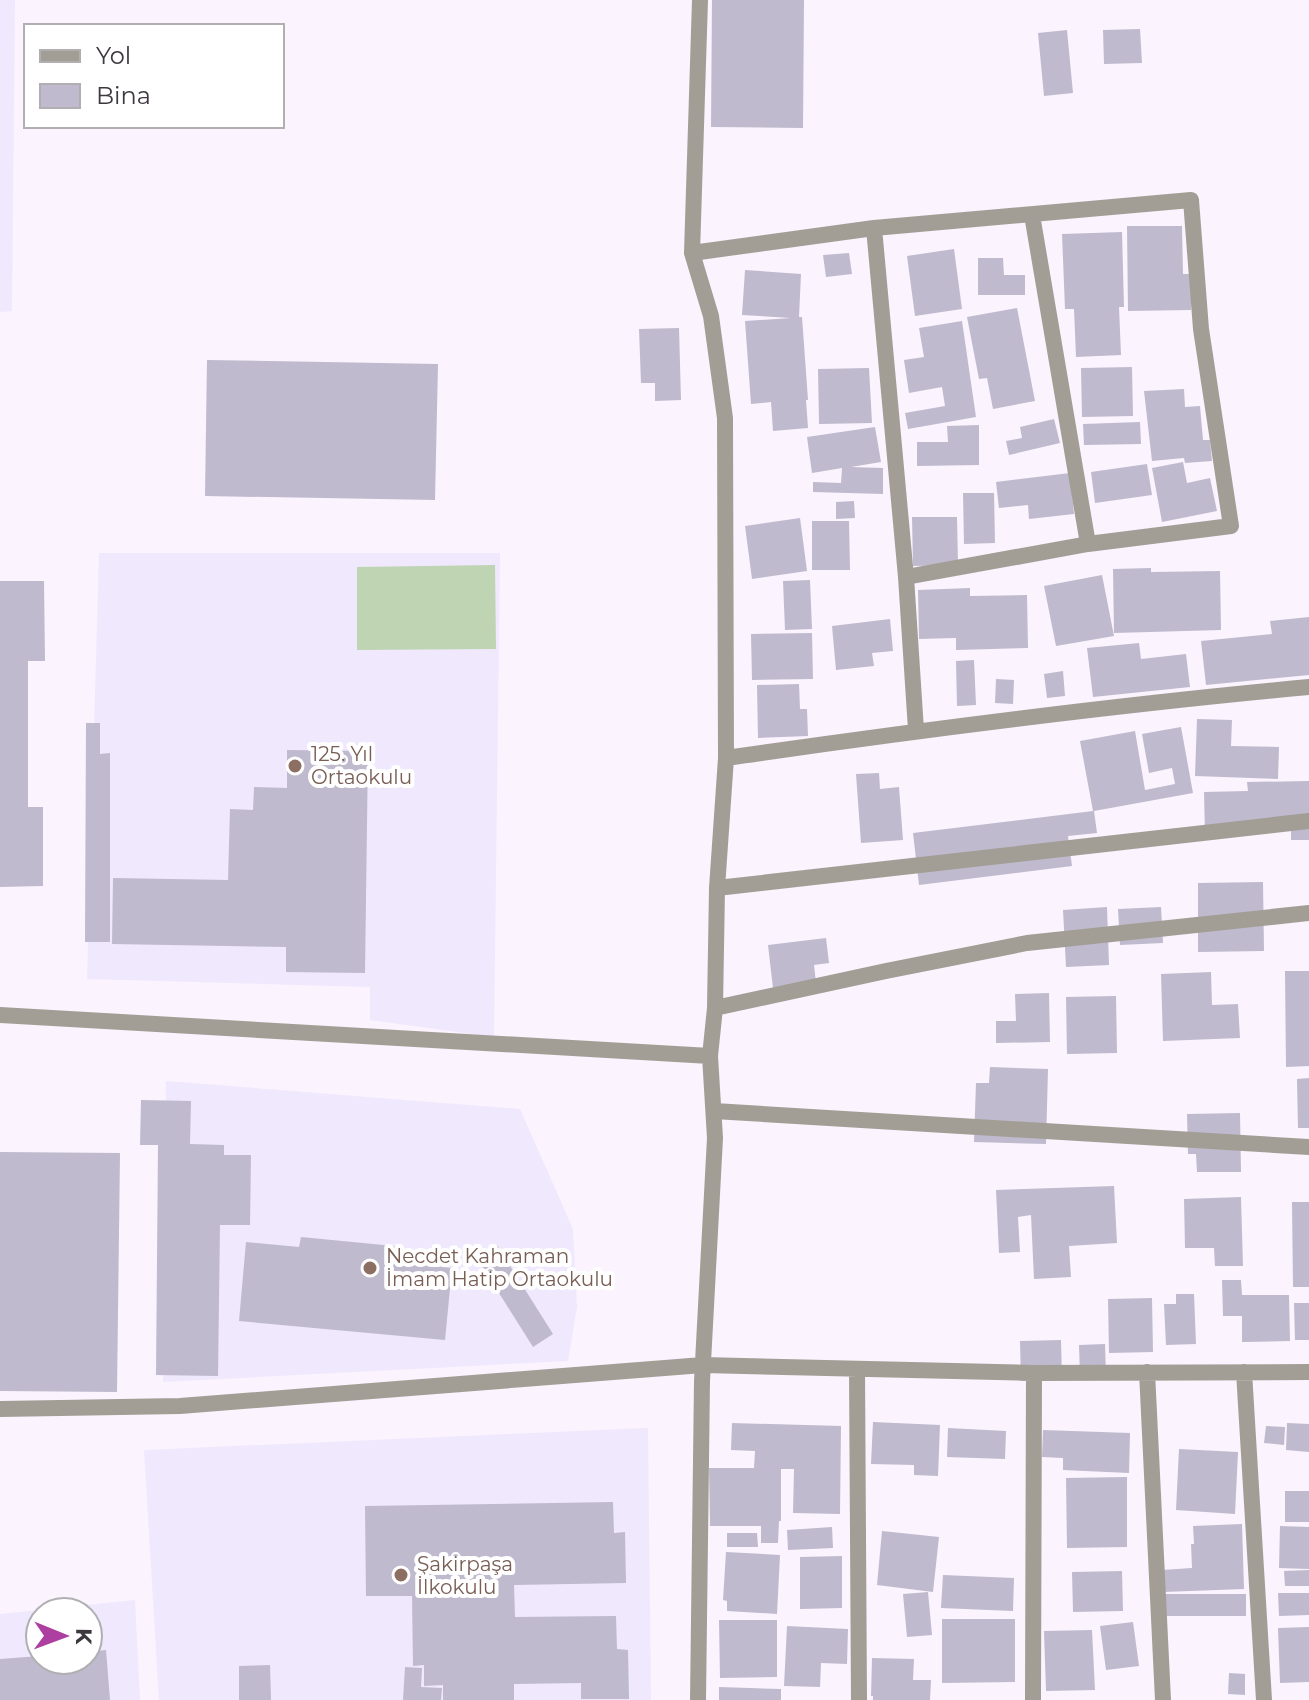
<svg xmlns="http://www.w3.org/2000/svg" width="1309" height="1700" font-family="Montserrat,sans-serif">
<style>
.education{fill:#f0e8fd;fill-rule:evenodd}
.pitch{fill:#bed4b2}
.building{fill:#bfbacd}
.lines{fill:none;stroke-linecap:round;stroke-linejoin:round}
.minor{stroke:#a29e96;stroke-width:16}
.education-dot{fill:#8d6e63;stroke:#fff;stroke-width:3}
.labels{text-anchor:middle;stroke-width:8;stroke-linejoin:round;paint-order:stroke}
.education-label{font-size:20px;fill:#785e54;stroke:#fff;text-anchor:start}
</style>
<rect width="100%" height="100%" fill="#fbf3fd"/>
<!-- education -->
<path class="education" d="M0 0H15L12 311 0 312Z
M99 553H500L494 1037 370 1020V987L87 979Z
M166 1081 520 1109 573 1229 577 1307 568 1361 163 1382Z
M648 1428 651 1700H159L144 1450Z
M135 1600 140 1700H0V1614ZM40 1612H88V1660H40Z"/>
<!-- pitch -->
<path class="pitch" d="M495 565 496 649 357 650V567Z"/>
<!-- building -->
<path class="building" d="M712 0H804L803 128 711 127Z
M1140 29 1142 63 1104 64 1103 30Z
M1067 30 1073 93 1044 96 1038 33Z
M1127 226H1182L1183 274H1191V310L1128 311Z
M1122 232 1124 307H1119L1121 355 1076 357 1074 309H1065L1062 234Z
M954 249 962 309 915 316 907 256Z
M849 253 852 274 826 277 823 255Z
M978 258H1003L1004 275H1025V295H978Z
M745 270 801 274 799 317H802L808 400H806L808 428 773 431 771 402 751 404 745 321 791 318 742 315Z
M1017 308 1035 401 993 409 987 378 979 379 967 317Z
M962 321 976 417 908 429 905 413 945 406 942 387 909 393 904 360 924 357 919 328Z
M679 328 681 400 655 401V383H641L639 329Z
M207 360 438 364 435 500 205 496Z
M1132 367 1133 416 1082 417 1081 368Z
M869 368 872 423 819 424 818 369Z
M1184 389 1185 407 1200 406 1203 440H1210L1212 461 1185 463 1184 458 1152 461 1144 391Z
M1054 419 1060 443 1009 455 1006 441 1022 438 1020 427Z
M1140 422 1141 444 1084 445 1083 424Z
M979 425V465L917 466V442H948L947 426Z
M875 427 881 462 851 467 883 468V494L813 492V482L841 483 842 468 812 473 807 437Z
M1183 462 1187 483 1210 478 1217 511 1162 522 1152 468Z
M1147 464 1152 495 1095 503 1091 472Z
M1070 473 1074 514 1029 519 1028 505 999 508 996 482Z
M963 493H994L995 543 964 544Z
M854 501 855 518 836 519V502Z
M912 517H957L958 565 913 566Z
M800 518 807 571 752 579 745 526Z
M812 521H849L850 570H812Z
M1151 568V572L1220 571 1221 630 1114 633 1113 569Z
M1102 575 1114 636 1056 646 1044 586Z
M810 580 812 629 785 630 783 581Z
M0 581H44L45 661H28V807H43V886L0 887Z
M970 588V596L1027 595 1028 648 956 650V638L919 639 918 590Z
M1309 617V675L1206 685 1201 641 1272 634 1270 621Z
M890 619 893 651 872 653 874 666 836 670 832 626Z
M812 633 813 679 752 680 751 634Z
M1139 643 1141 659 1186 654 1190 687 1093 697 1087 648Z
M974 660 976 705 957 706 956 661Z
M1063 671 1065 696 1047 698 1044 674Z
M996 679 1014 680 1013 704 995 703Z
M799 684 800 709H807L808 736 758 738 757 685Z
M1197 719 1232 720 1231 746 1279 747 1278 779 1195 776Z
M86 723H100V754L110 753V942H85Z
M1181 727 1193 793 1094 811 1097 833 1068 836 1072 866 919 885 913 833 1093 811 1080 741 1135 731 1145 790 1175 784 1172 768 1149 773 1142 734Z
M287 750 368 751 365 973 286 972V947L112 944 113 878 228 880 230 809 253 810 254 787 287 788Z
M879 773 880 789 899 787 903 840 861 843 856 774Z
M1309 781V840H1291V827L1205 836 1204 792 1248 791 1247 782Z
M1263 882 1264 951 1198 952V883Z
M1107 907 1109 965 1066 967 1063 910Z
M1161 907 1163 943 1120 945 1118 909Z
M826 938 829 963 814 965 817 992 774 997 768 945Z
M1285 971H1309V1066L1286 1067Z
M1211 972 1212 1005 1238 1004 1240 1038 1163 1041 1161 974Z
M1049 993 1050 1042 996 1043V1021H1016L1015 994Z
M1116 996 1117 1053 1067 1054 1066 997Z
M990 1067 1048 1069 1046 1144 974 1142 976 1083H989Z
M1309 1078V1128H1298L1297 1079Z
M141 1100 191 1101 190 1144 224 1145V1155H251L250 1225H220L218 1376 156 1375 158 1145H140Z
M1240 1113 1241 1172H1197L1196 1154H1188L1187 1114Z
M0 1152 120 1153 117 1392 0 1391Z
M1114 1186 1117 1243 1069 1246 1071 1277 1034 1279 1031 1215 1018 1217 1020 1252 999 1253 996 1190Z
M1241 1197 1243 1266H1215L1214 1248H1185L1184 1199Z
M1292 1202H1309V1287H1293Z
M301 1237 404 1247 403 1263 452 1268 445 1340 239 1321 246 1242 299 1247Z
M497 1245 553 1334 533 1347 477 1258Z
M1222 1280H1241L1242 1295H1289L1290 1341 1242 1342V1316H1223Z
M1176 1294H1194L1196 1344 1166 1345 1164 1304H1176Z
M1152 1298 1153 1352 1109 1353 1108 1299Z
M1294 1303H1309V1340H1295Z
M1061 1340 1062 1380 1021 1381 1020 1341Z
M1105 1344 1106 1376 1080 1377 1079 1345Z
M873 1422 940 1425 938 1476 914 1475V1465L871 1464Z
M732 1423 841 1426 840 1514 793 1513 794 1469H781V1521H779L778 1543H761V1526H710L709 1468H754L755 1451 731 1450Z
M1287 1423 1309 1424V1452L1286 1450Z
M1266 1426 1285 1427 1284 1445 1264 1443Z
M948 1428 1006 1431 1005 1459 947 1457Z
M1043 1430 1130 1433 1129 1473 1063 1470V1458L1042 1457Z
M1179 1449 1238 1452 1235 1514 1176 1510Z
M1127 1477V1547L1067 1548 1066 1478Z
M1285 1491H1309V1522H1285Z
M613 1502 614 1533 625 1532 626 1583 514 1585 515 1617 616 1616 617 1649 628 1650 629 1699H581V1683L514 1684V1700H443V1685L424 1686V1665L413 1666 412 1596H366L365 1506Z
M1242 1524 1244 1589 1163 1592 1162 1570 1192 1568 1191 1544H1194L1193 1526Z
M1280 1526 1309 1527V1569L1279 1568Z
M832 1527 833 1548 788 1550 787 1530Z
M882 1531 939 1537 933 1592 877 1585Z
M727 1533H757L758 1547H727Z
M726 1552 780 1555 777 1614 727 1611V1601L723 1600Z
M842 1556V1608L800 1609V1557Z
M1309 1570V1586H1285L1284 1571Z
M1122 1571 1123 1611 1073 1612 1072 1572Z
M943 1575 1014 1578 1013 1611 941 1608Z
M928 1592 932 1635 907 1637 903 1594Z
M1278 1593H1309V1615L1279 1616Z
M1161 1594H1246V1616H1161Z
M942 1619H1015V1682L942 1683Z
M719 1620H777V1677L720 1678Z
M1133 1622 1139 1666 1106 1670 1100 1626Z
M787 1626 848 1629 847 1664 821 1663 820 1687 784 1686Z
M1309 1627V1682L1280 1683 1278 1628Z
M1092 1630 1095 1690 1046 1691 1044 1631Z
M106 1650 110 1700H0V1659L40 1656V1660H88V1652Z
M872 1658 914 1659 913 1680H931L930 1700H873V1696H871Z
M270 1665 271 1700H239V1666Z
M405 1667 422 1668 421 1687 442 1688 441 1700H403Z
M1229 1673 1245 1674V1695L1228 1694Z
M719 1687 781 1689V1700H719Z"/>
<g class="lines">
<!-- minor -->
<path class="minor" d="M1032 215 1088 544
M874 228 906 577 916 730
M692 253 874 228 1191 200 1201 329 1231 526 1088 544 906 577
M726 758C920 730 1114 705 1309 687
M717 888 1309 821
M715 1008 886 971 1027 943 1309 913
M0 1015 710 1056
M714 1111 1309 1147
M857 1369 859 1700
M1147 1372 1163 1700
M1244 1372 1264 1700
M0 1409 180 1406 703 1365 1034 1373 1309 1372
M698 1700 702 1381 715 1138 710 1056 715 1008 717 888 726 758 725 418 711 316 692 253 700 0
M1033 1700 1034 1373"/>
</g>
<!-- markers -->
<g class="education-dot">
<circle cx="295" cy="766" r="8"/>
<circle cx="370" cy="1268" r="8"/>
<circle cx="401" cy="1575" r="8"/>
</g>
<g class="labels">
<!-- education labels -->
<g class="education-label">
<text x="311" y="761">125. Yıl<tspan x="311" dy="23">Ortaokulu</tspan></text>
<text x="386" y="1263">Necdet Kahraman<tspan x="386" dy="23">İmam Hatip Ortaokulu</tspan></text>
<text x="417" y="1571">Şakirpaşa<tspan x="417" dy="23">İlkokulu</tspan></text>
</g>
</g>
<!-- legend -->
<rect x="24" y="24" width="260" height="104" fill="#ffffff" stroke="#b1afb2" stroke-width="2"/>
<rect x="40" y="50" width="40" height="12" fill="#a29e96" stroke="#b1afb2" stroke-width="2"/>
<text x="96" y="64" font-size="24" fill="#3d383f">Yol</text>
<rect x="40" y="84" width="40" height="24" fill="#bfbacd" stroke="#b1afb2" stroke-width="2"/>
<text x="96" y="104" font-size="24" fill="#3d383f">Bina</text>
<!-- north arrow -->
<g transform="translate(64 1636) rotate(91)"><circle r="38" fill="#ffffff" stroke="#b1afb2" stroke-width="2"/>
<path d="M0-6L14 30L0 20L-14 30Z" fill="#ac3f9f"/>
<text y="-12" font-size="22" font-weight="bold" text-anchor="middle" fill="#3d383f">K</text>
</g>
</svg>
